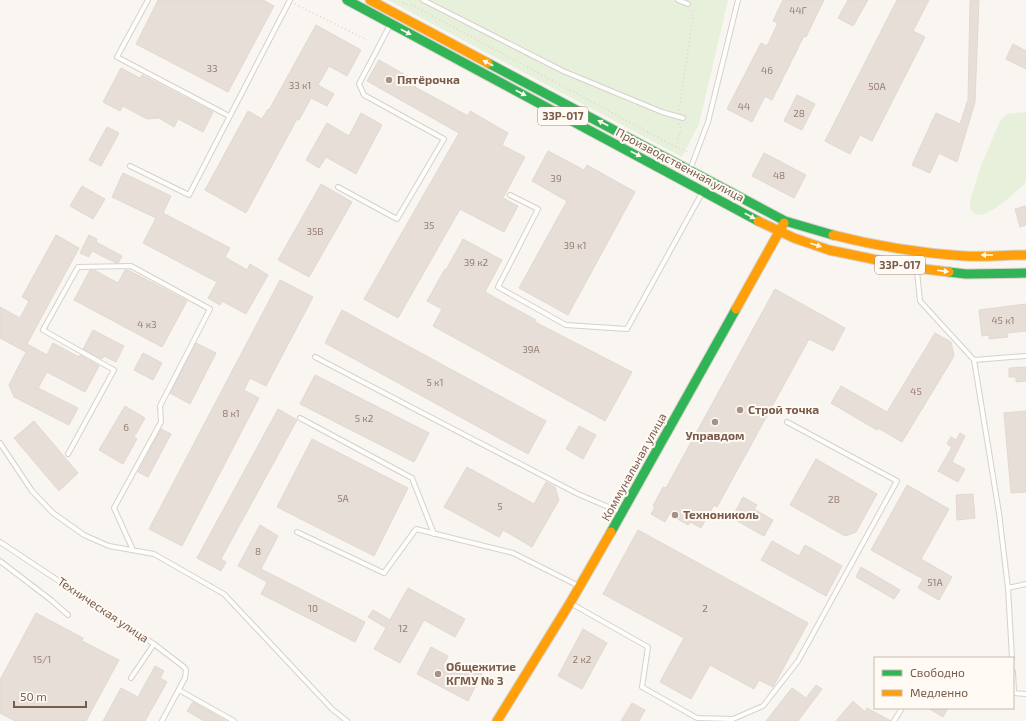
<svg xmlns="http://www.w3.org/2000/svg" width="1026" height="721" font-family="'Exo 2',sans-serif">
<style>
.green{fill:#e7f0db}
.building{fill:#e6ded7;stroke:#e2d8d2}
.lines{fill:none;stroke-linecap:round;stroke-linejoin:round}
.lane-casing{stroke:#d7d1cb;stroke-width:6}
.fast-casing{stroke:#d9d2cb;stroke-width:11}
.slow-casing{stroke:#d9d2cb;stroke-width:11}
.path{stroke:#dcd5d0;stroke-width:1.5;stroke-dasharray:1 3;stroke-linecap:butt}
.lane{stroke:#fefefd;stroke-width:4}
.fast{stroke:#30b455;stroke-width:9}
.slow{stroke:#ff9f0a;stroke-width:9}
.oneway{fill:#fffaf3}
.poi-dot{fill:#a69286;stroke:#fffaf3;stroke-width:1.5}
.labels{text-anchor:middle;stroke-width:4;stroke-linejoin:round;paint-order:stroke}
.number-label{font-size:10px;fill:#977e72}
.shield{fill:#fffaf3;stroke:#a28b7f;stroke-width:1}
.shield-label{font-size:11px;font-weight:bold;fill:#7a5c4d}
.poi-label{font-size:12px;font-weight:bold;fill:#7a5c4d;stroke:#fffaf3;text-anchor:start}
.street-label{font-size:12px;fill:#7a5c4d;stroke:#fffaf3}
</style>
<rect width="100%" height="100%" fill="#f9f5f0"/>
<!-- green -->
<path class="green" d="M388 0H728L699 124 682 157Z
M1026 112V182C1018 190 970 238 970 201L981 166 1000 121 1007 114Z"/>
<!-- building -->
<path class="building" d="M158 0H263L274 6 228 92 136 44Z
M783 0H824L806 37 804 36 772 100 765 96 752 122 727 109 761 43 767 46 778 23 773 21Z
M848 0H868L853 26 838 18Z
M897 0H929L913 31 925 37 872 141 860 135 850 154 825 141Z
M970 0H979L975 102 957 162 939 153 930 173 912 165 936 113 960 124 968 100Z
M316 25 361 50 347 76 329 66 318 85 334 94 327 106 311 98 299 120 297 119 246 213 205 190 248 111 262 119 268 109 269 110Z
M1013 44 1026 51V69L1006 59Z
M379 60 418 82 415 87 468 116 470 111 508 133 502 145 525 157 503 198 518 206 504 232 460 209 398 318 364 299 459 133 367 81Z
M121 68 140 78 142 75 213 112 203 132 178 119 174 127 159 118 147 119 123 106 120 111 103 102Z
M797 95 815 104 802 130 784 121Z
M361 113 382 125 356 174 326 157 319 168 306 160 327 123 349 136Z
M107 127 119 133 101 166 89 160Z
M548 151 584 170 587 165 635 192 568 315 519 288 567 201 532 181Z
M764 153 806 175 794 198 752 176Z
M123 173 171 196 163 213 230 248 225 257 247 270 250 264 268 275 246 314 222 301 220 305 208 298 217 282 143 243 156 218 112 197Z
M321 184 352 202 309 277 278 260Z
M82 186 105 199 93 219 70 206Z
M1026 206V225L1020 227 1015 209Z
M56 235 79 248 27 344 47 355 53 343 79 357 80 355 99 366 85 392 47 372 38 388 78 408 69 425 14 397 9 385 26 352 0 338V307L20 318 29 301 22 297Z
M89 235 97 239 96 242 122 256 118 263H116L92 251 89 257 80 253Z
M463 239 502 260 485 292 536 320 535 322 632 372 605 421 433 326 442 309 427 301 445 269 446 270Z
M90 270H94L118 283 125 270H128L187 301 162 347 74 300Z
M280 280 313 297 266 386 250 378 244 390 259 398 182 546 149 529Z
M775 289 845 328 833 351 809 339 717 507 714 505 701 528 690 522 688 525 669 514 665 522 651 514 655 507 653 506 663 487 666 488Z
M1026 304V331L1007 333 1008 337 989 339V335L982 336 979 310Z
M342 310 546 421 528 454 325 343Z
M93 330 124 346 116 362 104 356 102 359 83 349Z
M935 333 951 342 954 356 902 442 878 428 877 430 831 403 841 386 887 412Z
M196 343 216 353 190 404 170 393Z
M143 353 162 363 153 380 134 370Z
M1026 367V381L1016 382V377H1009V368Z
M315 375 429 433 414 462 300 404Z
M125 406 145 418 134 437 137 439 123 464 99 450Z
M278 409 297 420 221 559 226 562 221 571 197 558Z
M1026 411V492L1011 493 1004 413Z
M34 421 78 473 59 491 14 438Z
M579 426 596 435 583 459 566 449Z
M161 429 171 434 148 477 138 472Z
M960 433 965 436 952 462 965 469 958 482 938 471 952 447 947 444 951 437 956 440Z
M312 439 408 488 374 556 277 507Z
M816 459 877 494 856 532 845 536 790 505Z
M467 467 534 504 546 482 555 487 559 500 532 547 503 530 499 537 444 507Z
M907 485 949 509 921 559 952 577 939 600 918 588 923 579 871 550Z
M973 494 975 518 957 520 956 495Z
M743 497 757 505 754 509 773 520 764 536 732 518Z
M260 525 278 536 261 569 365 622 355 642 261 594 267 582 238 566Z
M638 530 808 623 773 687 759 680 754 689 710 665 691 699 660 682 684 638 603 594Z
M772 541 799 556 805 545 842 566 826 596 761 560Z
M861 567 900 590 894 599 856 577Z
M408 588 465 619 455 637 424 620 400 663 374 649 386 628 368 617 373 610 390 620Z
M36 613 83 638 82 641 119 660 86 721H15L0 713V680Z
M583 629 607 643 582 689 558 676Z
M431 647 448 656 443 666 459 674 464 664 482 673 468 701 417 674Z
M155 666 164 671 160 678 167 682 145 721H103L121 688 138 697Z
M816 685 822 689 798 721H766L792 688 806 698Z
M853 701 865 712 867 708 891 721H836Z
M193 702 226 721H204L187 711Z
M632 703 645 710 639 721H621Z
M928 708H948L943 717Z"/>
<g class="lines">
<!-- lane casing -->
<g class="lane-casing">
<path id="lane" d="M148 0 117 57 229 116
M423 0 563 71 662 112 683 118
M678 0 688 4
M130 166 189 195 290 0
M691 167 708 122 738 0
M338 187 397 219 444 139 364 95 359 84 390 25
M510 195 538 209 498 287 566 325 627 329 702 193
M917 271 920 301 974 360 999 513 1008 588 1012 658
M315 357 578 494 620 512
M974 360 1026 356
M300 418 412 478 434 534
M0 443 32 491 53 513 84 535 109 546 154 554 224 594 332 709 347 721
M68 454 114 370 43 330 78 267 131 266 210 309 160 406 161 422 114 508 133 550
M297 532 384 573 416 529 513 553 579 586
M0 542 154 644 184 667 186 670 185 678 162 721
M0 561 51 600 68 615
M1008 588 1026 584
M572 604 648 647 642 687 697 718 733 719 763 706 798 661 897 481 787 422
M1013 672 1014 693 1026 694
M131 678 154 644
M179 690 234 721
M894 721 902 708"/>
</g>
<!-- fast casing -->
<g class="fast-casing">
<path id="fast" d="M347 0 758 221
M488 63 785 221 833 235
M949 272 966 274 1026 273
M611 532 736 309"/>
</g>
<!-- slow casing -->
<g class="slow-casing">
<path id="slow" d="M370 0 488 63
M758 221 794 238 829 250 916 268 949 272
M833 235C876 246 920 253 964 256 985 257 1005 255 1026 255
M736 309 784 223
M497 721 570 603 611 532"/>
</g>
<!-- path -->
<path class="path" d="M403 3 414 6 672 145 690 153
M295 4 367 40
M679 110 693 17 690 9
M676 147 681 129 679 123"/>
<!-- lane -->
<use href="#lane" class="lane"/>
<!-- fast -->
<use href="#fast" class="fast"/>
<!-- slow -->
<use href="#slow" class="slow"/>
</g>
<!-- one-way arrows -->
<defs><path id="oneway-solid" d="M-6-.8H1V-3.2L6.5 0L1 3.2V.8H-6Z"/></defs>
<g class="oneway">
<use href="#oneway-solid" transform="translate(406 32) rotate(28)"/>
<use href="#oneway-solid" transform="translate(488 63) rotate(-152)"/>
<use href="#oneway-solid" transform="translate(521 93) rotate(28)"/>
<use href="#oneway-solid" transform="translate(603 123) rotate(-152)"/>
<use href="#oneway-solid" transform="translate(636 154) rotate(28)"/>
<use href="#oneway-solid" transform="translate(750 216) rotate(28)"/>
<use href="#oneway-solid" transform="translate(816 245) rotate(18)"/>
<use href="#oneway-solid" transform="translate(987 255) rotate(180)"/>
<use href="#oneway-solid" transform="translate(943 271) rotate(7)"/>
</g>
<!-- markers -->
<g class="poi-dot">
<circle cx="389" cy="80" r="4"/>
<circle cx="740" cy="410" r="4"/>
<circle cx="715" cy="422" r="4"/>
<circle cx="675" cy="515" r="4"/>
<circle cx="438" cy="674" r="4"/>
</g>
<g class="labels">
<!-- number labels -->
<g class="number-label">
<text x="798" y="14">44Г</text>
<text x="212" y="72">33</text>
<text x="767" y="74">46</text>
<text x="300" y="89">33 к1</text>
<text x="877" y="90">50А</text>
<text x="744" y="110">44</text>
<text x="799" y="117">28</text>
<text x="779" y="179">48</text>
<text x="556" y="182">39</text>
<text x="429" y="229">35</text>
<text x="315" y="235">35В</text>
<text x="575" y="249">39 к1</text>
<text x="476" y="266">39 к2</text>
<text x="1003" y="324">45 к1</text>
<text x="147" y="328">4 к3</text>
<text x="531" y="353">39А</text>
<text x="435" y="386">5 к1</text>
<text x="916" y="395">45</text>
<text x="231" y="417">8 к1</text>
<text x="364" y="422">5 к2</text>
<text x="126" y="431">6</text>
<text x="343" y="502">5А</text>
<text x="834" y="503">2В</text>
<text x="500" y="510">5</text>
<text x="258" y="555">8</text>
<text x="935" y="586">51А</text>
<text x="313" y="612">10</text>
<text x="705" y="612">2</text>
<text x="403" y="632">12</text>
<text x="42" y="663">15/1</text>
<text x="582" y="663">2 к2</text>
</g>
<!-- shield labels -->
<g class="shield">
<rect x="538" y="107" width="50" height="18" rx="3"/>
<rect x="875" y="256" width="50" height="18" rx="3"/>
</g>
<g class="shield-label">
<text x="563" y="120">33Р-017</text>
<text x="900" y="269">33Р-017</text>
</g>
<!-- poi labels -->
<g class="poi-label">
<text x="397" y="84">Пятёрочка</text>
<text x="748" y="414">Строй точка</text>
<text x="715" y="440" text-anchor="middle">Управдом</text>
<text x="683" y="519">Технониколь</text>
<text x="446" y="671">Общежитие<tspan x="446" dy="14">КГМУ № 3</tspan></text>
</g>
<!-- street labels -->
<g class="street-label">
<text transform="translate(680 165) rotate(28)" y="4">Производственная улица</text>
<text transform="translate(634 467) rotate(-61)" y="4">Коммунальная улица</text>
<text transform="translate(103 610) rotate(34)" y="4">Техническая улица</text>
</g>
</g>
<!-- legend -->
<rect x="874" y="657" width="140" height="52" fill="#fffaf3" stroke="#cabbb1"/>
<rect x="882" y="670" width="20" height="6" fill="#30b455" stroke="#cabbb1"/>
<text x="910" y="677" font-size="12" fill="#7a5c4d">Свободно</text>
<rect x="882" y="690" width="20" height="6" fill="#ff9f0a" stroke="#cabbb1"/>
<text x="910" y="697" font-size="12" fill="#7a5c4d">Медленно</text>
<!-- scale -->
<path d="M14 701v6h72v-6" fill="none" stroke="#7a5c4d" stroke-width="2"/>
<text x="20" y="701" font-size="12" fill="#7a5c4d" stroke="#fffaf3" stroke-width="3" paint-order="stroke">50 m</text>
</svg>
